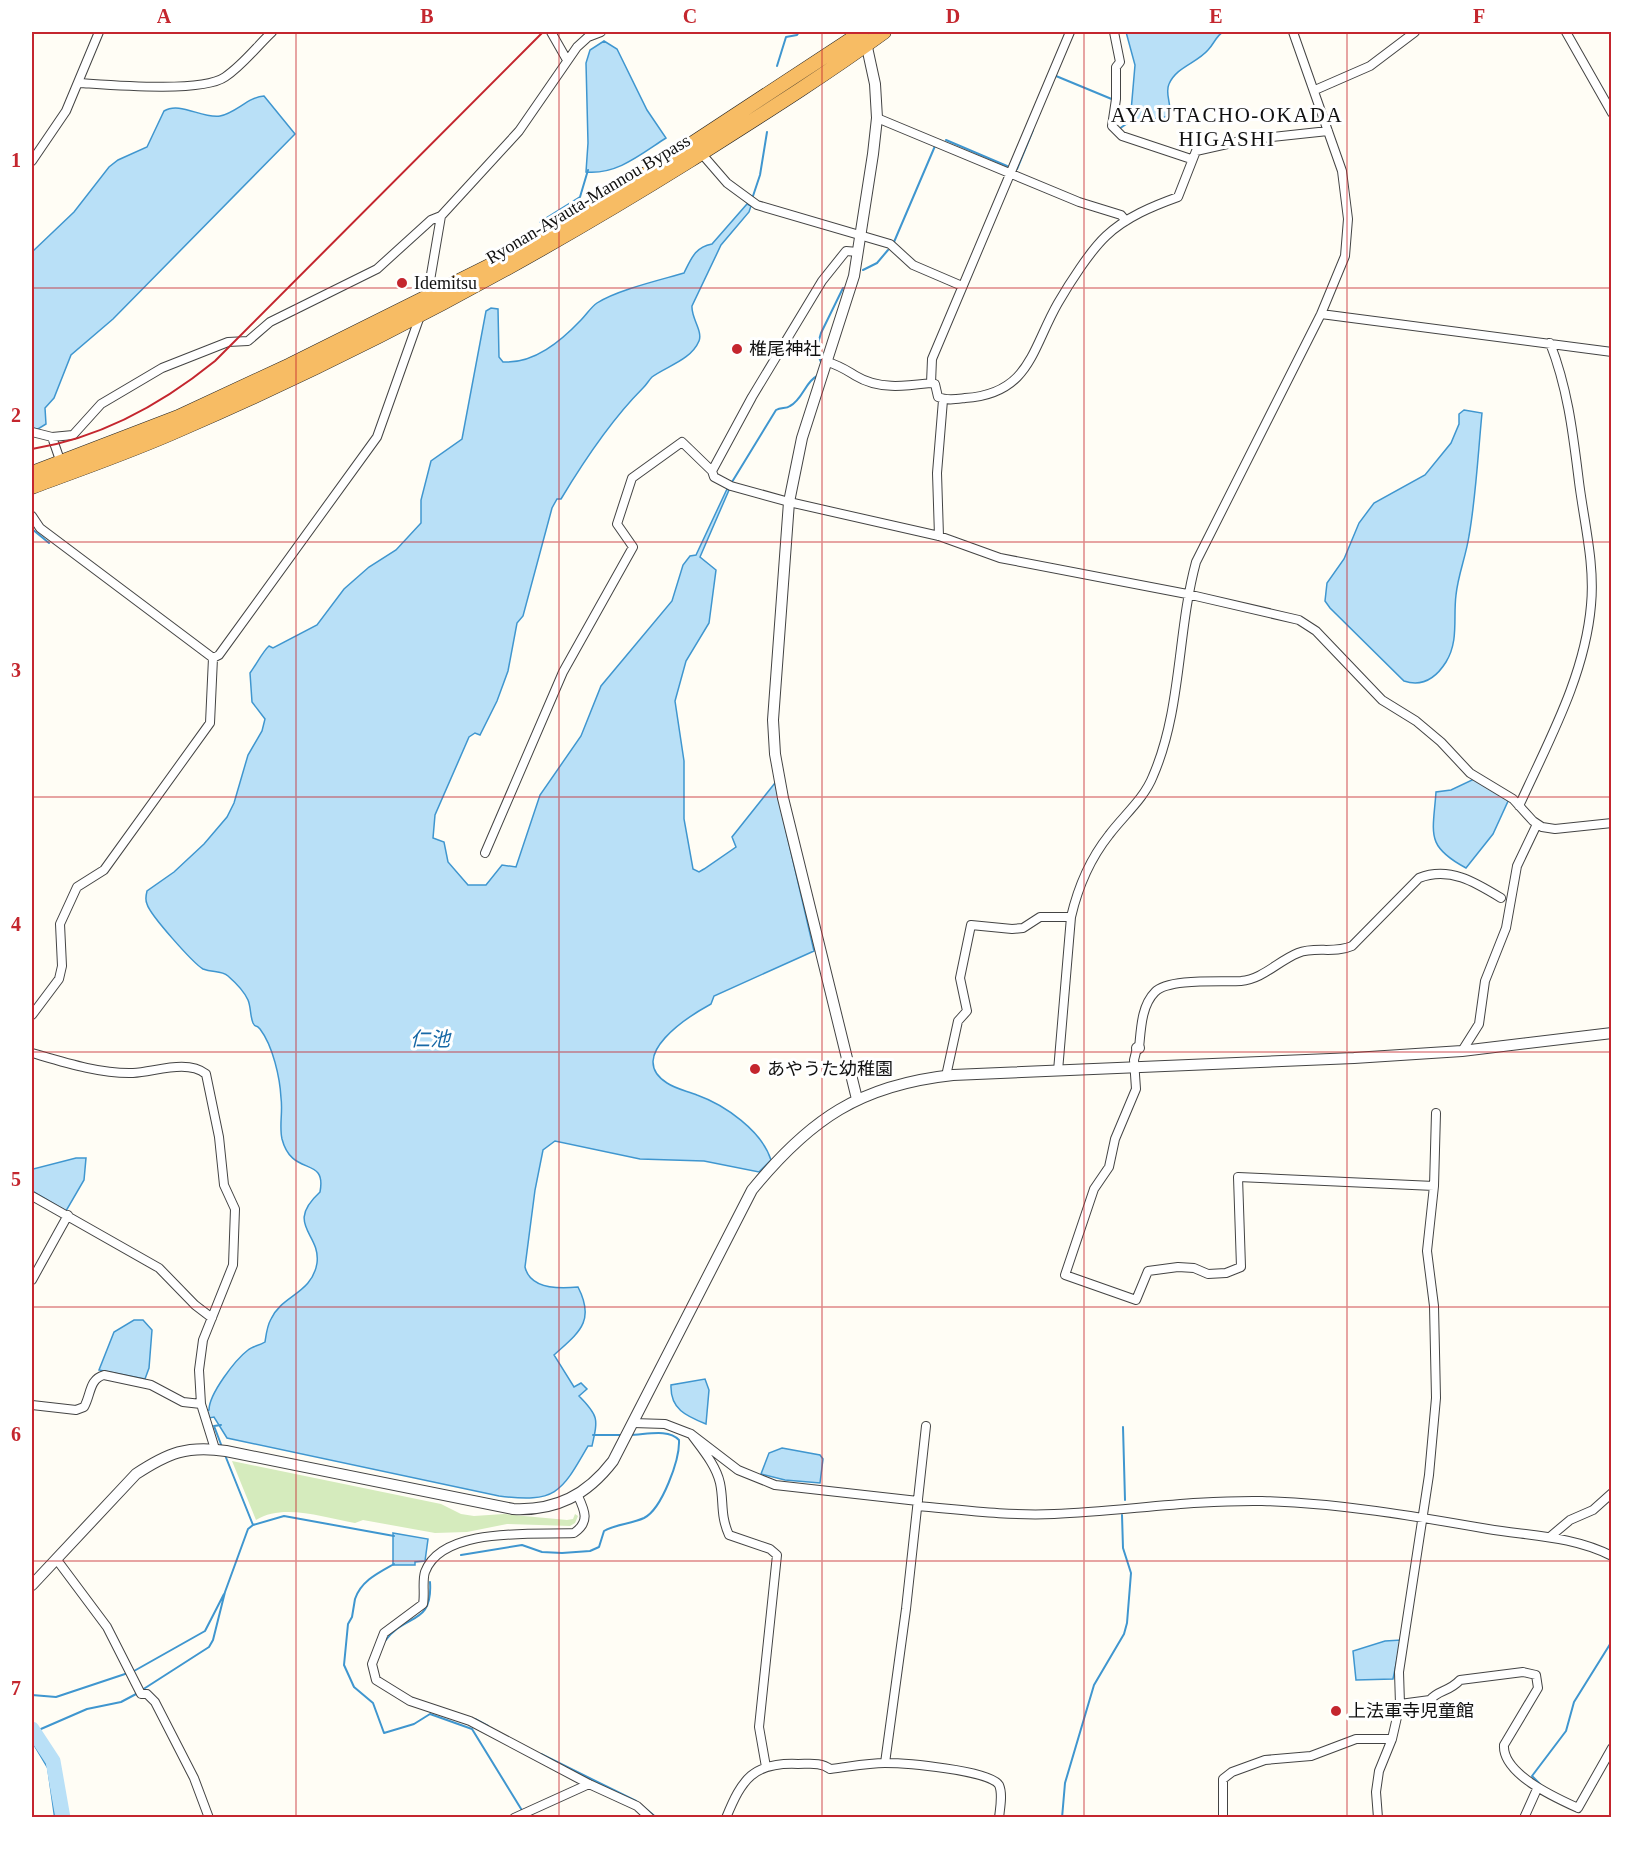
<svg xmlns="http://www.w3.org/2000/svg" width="1643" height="1849" font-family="'Times New Roman','Noto Sans JP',serif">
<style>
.green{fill:#d5ebbd}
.water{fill:#b9e0f7;stroke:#3f96cf;stroke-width:1.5}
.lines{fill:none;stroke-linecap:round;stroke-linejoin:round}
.stream{stroke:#3f96cf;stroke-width:2}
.river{stroke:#b9e0f7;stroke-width:15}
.minor-casing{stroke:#444;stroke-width:10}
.tertiary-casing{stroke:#444;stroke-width:12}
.trunk-casing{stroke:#222;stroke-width:15}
.minor{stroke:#fff;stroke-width:8}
.tertiary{stroke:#fff;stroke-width:10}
.trunk{stroke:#f7bc64;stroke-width:14}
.rail{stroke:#c4262e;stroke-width:2}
.grid{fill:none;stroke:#c4262e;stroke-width:1.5;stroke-opacity:0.55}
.poi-dot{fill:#c4262e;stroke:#fff;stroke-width:2}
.labels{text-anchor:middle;stroke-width:6;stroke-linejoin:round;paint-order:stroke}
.street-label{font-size:18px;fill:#111;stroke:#fff}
.poi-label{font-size:18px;fill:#111;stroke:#fff;text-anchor:start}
.water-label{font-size:20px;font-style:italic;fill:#1768a6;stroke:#fff}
.quarter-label{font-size:21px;letter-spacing:1.5px;fill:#111;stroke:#fff}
.neatline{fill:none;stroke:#c4262e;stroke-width:2}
.grid-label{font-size:20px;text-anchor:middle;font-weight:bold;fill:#c4262e}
</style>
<rect width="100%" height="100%" fill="#fffdf5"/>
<!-- green -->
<path class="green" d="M232 1461 441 1504 461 1514 474 1516 504 1514 567 1520 573 1519 575 1514 578 1516 575 1523 570 1526 507 1524 467 1532 435 1533 363 1520 355 1523C324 1518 284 1503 256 1520Z"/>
<!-- water -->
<path class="water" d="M1126 32H1223C1216 36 1214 44 1208 50 1197 63 1176 67 1169 84 1164 95 1174 105 1167 116 1156 122 1146 115 1130 123L1135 65Z
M604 41 617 49 647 110 666 138C641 154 617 175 586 172L588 143 586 63 590 50Z
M264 96 295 134 113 319 71 355 54 398 45 408 46 424 38 429 32 428V252L74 212 109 167 118 160 147 147 164 111C180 101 202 119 220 116 236 113 248 97 264 96Z
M747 204 751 206 749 212 721 245 692 306C691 318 703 331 699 341 691 360 667 366 652 377 649 380 647 384 643 388 611 420 585 459 561 499H557L552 508 523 616 517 623 508 671 497 701 480 735 475 733 469 737 435 815 433 838 444 842 448 862 468 885H486L502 865 516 867 540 795 581 736 601 686 672 601 683 565 690 556 696 555 727 489 729 490 700 557 716 570 709 623 686 661 675 701 684 761V819L693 869 699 872 704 869 736 847 732 837 775 783 814 951 714 996 711 1004C689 1016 625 1056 667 1083 676 1089 687 1091 697 1095 725 1105 762 1131 771 1160L759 1172 704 1161 640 1159 555 1141 543 1150 535 1190 525 1267C530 1289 559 1289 578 1287 596 1322 578 1333 554 1355L574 1387 581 1383 587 1389 579 1396C599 1416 598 1419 592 1446H588C561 1493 556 1503 499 1496L227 1438 214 1417 209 1418 206 1411 209 1410C209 1394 235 1360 248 1350 252 1346 259 1346 265 1342 266 1335 267 1326 271 1319 282 1295 312 1294 317 1263 321 1233 284 1225 320 1192 327 1155 292 1178 282 1139 279 1126 283 1112 281 1098 280 1078 273 1046 260 1029 255 1023 256 1029 253 1023 250 1016 251 1007 248 1000 244 991 236 983 228 976 221 970 213 973 203 969 193 963 150 915 147 904 145 900 146 895 147 891L174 872 204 844 227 817 234 803 248 755 262 731 265 719 252 702 250 673C256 665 263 651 269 646L273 648 317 625 344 589 369 567 396 550 421 523V500L431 461 462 439 486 311 491 308 498 309 499 357 503 362C534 364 561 341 581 320 587 314 591 307 597 303 617 290 660 280 684 273 691 259 695 247 712 244Z
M1464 410 1482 413C1478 454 1476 496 1469 536 1466 556 1458 575 1456 595 1453 618 1459 641 1446 662 1436 678 1422 687 1404 681L1330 608 1325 601 1327 583 1344 559 1359 523 1374 503 1425 475 1451 443 1459 424V414Z
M1474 779 1509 799 1493 834 1466 868C1425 846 1433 834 1436 792L1451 790Z
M76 1158H86L84 1180 66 1211 32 1191 33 1169Z
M134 1320H143L152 1330 149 1368 145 1379 99 1370 114 1332Z
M705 1379 709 1390 706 1424C686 1416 670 1409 671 1385Z
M782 1448 820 1455 823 1459 820 1483 785 1480 761 1474 769 1453Z
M393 1533 428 1539 425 1561 415 1562V1565H393Z
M1401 1640 1393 1679 1356 1680 1353 1651 1385 1641Z"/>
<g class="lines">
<!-- stream -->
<path class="stream" d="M777 66 786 37 797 35 799 32
M1056 76 1114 100
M1119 129 1132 120
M946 140 1007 166
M1017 169 1033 130
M752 199 760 175 767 132
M540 222 580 197 588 170
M894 242 935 146
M863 270 877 263 888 250
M821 362 816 350 821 333 843 288
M732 482 776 410C781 407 786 409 790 406 803 399 805 382 817 376
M32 529 49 543
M221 1425 214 1426 222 1447
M1123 1427 1125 1500
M593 1435H623
M253 1525 284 1516 394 1536
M461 1555 522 1545 542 1552 562 1553 590 1551 599 1547 604 1531C616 1524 631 1524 644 1518 662 1509 680 1459 679 1440 668 1428 645 1435 629 1435
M394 1564C378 1573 361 1581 355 1599L352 1617 348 1624 344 1665 354 1687 373 1703 384 1733 414 1724 430 1714 472 1729 523 1812
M385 1641C405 1613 433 1626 430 1582
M134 1671 205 1631 224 1594
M142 1690 209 1647 213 1640 225 1592 248 1529 253 1525 225 1455
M32 1695 56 1697 128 1673
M475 1719 488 1726
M34 1732 87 1709 121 1702 138 1693
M32 1741 48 1768 55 1818
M541 1754 636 1801 657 1818
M1541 1785 1532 1776 1566 1731 1574 1702 1612 1641
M1062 1818 1065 1783 1094 1685 1124 1634 1127 1623 1131 1573 1123 1548 1122 1515"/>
<!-- river -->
<path class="river" d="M32 1729 53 1761 63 1818"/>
<!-- minor casing -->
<g class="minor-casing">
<path id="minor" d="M551 32 567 60
M1070 32 932 359 931 383 935 384 938 397C947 401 957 399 965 398 1030 394 1032 348 1058 303 1069 284 1090 251 1106 236 1126 217 1153 206 1178 197L1196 151 1245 140 1328 131
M1114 32 1120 62 1116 67V99L1112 126 1122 136 1191 159
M1566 32 1612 113
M80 83C111 85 202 93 225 77 243 65 257 46 272 32
M1315 90 1370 66 1415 32
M877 118 1079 202 1121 215 1126 221
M701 153 727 183 757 205 890 244 913 265 962 286
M32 161 66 111 99 32
M427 298 441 216
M1321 314 1612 352
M827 362C839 365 846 370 856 376 879 390 906 386 931 383
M32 432 52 437 61 463
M52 437 73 435 101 404 162 368 228 342 248 341 270 322 377 269 431 220 441 216 519 131 577 47 588 37 601 32
M712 471 752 397 822 281 846 251 858 252
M32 516 40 528 213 658
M939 536 937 473 943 400
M1519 806C1548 742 1585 676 1591 605 1595 564 1584 522 1579 482 1573 434 1568 389 1550 343
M485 853 563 672 633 547 617 524 632 478 682 442 712 471 714 477 731 486 789 502 939 536 1000 558 1187 594 1299 620 1316 631 1382 700 1416 721 1441 742 1470 773 1513 799 1533 821 1542 827 1555 829 1612 823
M32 1015 59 979 62 966 60 924 77 887 104 870 210 723 213 658 219 655 377 437 420 316
M1137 1048 1134 1060 1136 1089 1115 1139 1109 1167 1094 1189 1065 1275 1136 1300 1148 1271 1178 1267 1194 1268 1208 1274 1226 1273 1241 1267 1238 1177 1434 1186
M1139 1048C1141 1030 1141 1006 1155 992 1168 978 1221 982 1241 981 1263 979 1278 961 1298 953 1315 946 1334 954 1352 946L1419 878C1449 866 1475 882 1501 898
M1462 1051 1479 1024 1485 981 1506 928 1517 866 1537 824
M32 1053C63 1062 100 1074 133 1073 155 1072 187 1059 206 1074L219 1137 224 1185 235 1209 233 1265 203 1340 199 1370 201 1404 215 1449
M1058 1071 1071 917C1078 887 1090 859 1109 835 1123 816 1144 799 1153 776 1182 709 1177 632 1196 562L1321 314 1345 256 1348 219 1342 171 1293 32
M946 1076 958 1021 967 1011 960 978 971 925 1012 929 1023 928 1040 917H1071
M32 1196 159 1268 195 1305 212 1318
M32 1280 68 1215
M32 1405 76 1410 84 1407C91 1395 89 1379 104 1375L151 1385 183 1402 201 1404
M633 1423 665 1424 691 1434 738 1470 775 1485 918 1501
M691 1434C702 1449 716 1465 720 1483 724 1502 720 1515 729 1535L770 1549 777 1555 759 1727 766 1767
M578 1496C585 1511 590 1522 574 1533 535 1535 442 1526 425 1572 422 1581 425 1594 423 1604L384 1633 372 1664 376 1680 410 1701 470 1721 589 1784 637 1806 650 1818
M918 1506C963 1510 1008 1516 1054 1514 1123 1511 1192 1500 1262 1501 1338 1503 1414 1516 1488 1529 1530 1536 1573 1536 1612 1556
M1551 1536 1570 1520 1593 1510 1612 1493
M57 1560 107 1627 141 1694H147L155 1702 194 1778 209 1818
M1400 1704 1430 1700C1438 1690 1449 1692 1460 1680L1523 1672 1536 1675 1538 1688 1504 1745C1502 1774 1556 1798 1578 1808L1612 1748
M885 1763 906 1609 926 1426
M514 1818 589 1784
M726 1818C742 1779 753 1762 798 1764 810 1764 821 1762 830 1769 848 1767 867 1763 885 1763 904 1763 990 1770 999 1785 1003 1794 1000 1808 999 1818
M1223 1818V1779L1232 1772 1265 1760 1311 1756 1356 1739H1392
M1378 1818 1376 1792 1379 1771 1392 1739 1400 1704 1399 1672 1429 1475 1436 1398 1434 1306 1427 1251 1434 1186 1436 1113
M1524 1818 1537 1789"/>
</g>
<!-- tertiary casing -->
<g class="tertiary-casing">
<path id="tertiary" d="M1137 1048H1139
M857 1099 783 798 775 754 773 720 789 502 802 438 854 276 873 154 877 118 875 84 865 38
M32 1585 136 1474C168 1453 187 1445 226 1451L513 1509C556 1511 587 1495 613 1461L752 1190C810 1119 860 1085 953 1075L1354 1058 1462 1051 1612 1033"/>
</g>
<!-- trunk casing -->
<g class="trunk-casing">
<path id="trunk" d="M32 473 178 417 290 365 505 258 597 206 862 32
M32 487C82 468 132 451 181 429 357 353 527 262 689 161 755 119 821 78 884 32"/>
</g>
<!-- minor -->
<use href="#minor" class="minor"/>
<!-- tertiary -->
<use href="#tertiary" class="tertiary"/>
<!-- trunk -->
<use href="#trunk" class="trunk"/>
<!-- rail -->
<path class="rail" d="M32 449C100 438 162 404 215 361L543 32"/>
</g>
<!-- grid -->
<path class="grid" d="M296 32V1818M559 32V1818M822 32V1818M1084 32V1818M1347 32V1818M32 288H1612M32 542H1612M32 797H1612M32 1052H1612M32 1307H1612M32 1561H1612"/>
<!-- markers -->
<g class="poi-dot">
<circle cx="402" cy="283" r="6"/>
<circle cx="737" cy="349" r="6"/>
<circle cx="755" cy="1069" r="6"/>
<circle cx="1336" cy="1711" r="6"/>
</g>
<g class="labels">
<!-- street labels -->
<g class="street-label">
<text transform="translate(588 199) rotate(-31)" y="6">Ryonan-Ayauta-Mannou Bypass</text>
</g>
<!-- poi labels -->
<g class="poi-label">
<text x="414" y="289">Idemitsu</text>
<text x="749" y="355">椎尾神社</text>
<text x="767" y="1075">あやうた幼稚園</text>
<text x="1348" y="1717">上法軍寺児童館</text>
</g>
<!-- water labels -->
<g class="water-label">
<text x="430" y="1046">仁池</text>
</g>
<!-- quarter labels -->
<g class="quarter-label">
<text x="1227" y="122">AYAUTACHO-OKADA<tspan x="1227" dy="24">HIGASHI</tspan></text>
</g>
</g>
<!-- border -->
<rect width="1643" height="1849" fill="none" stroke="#ffffff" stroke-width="66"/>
<rect x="33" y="33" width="1577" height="1783" class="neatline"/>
<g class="grid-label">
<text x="164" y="23">A</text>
<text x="427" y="23">B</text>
<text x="690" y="23">C</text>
<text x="953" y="23">D</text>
<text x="1216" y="23">E</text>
<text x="1479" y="23">F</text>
<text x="16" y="167">1</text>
<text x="16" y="422">2</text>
<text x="16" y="677">3</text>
<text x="16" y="931">4</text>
<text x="16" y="1186">5</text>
<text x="16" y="1441">6</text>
<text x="16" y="1695">7</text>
</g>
</svg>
